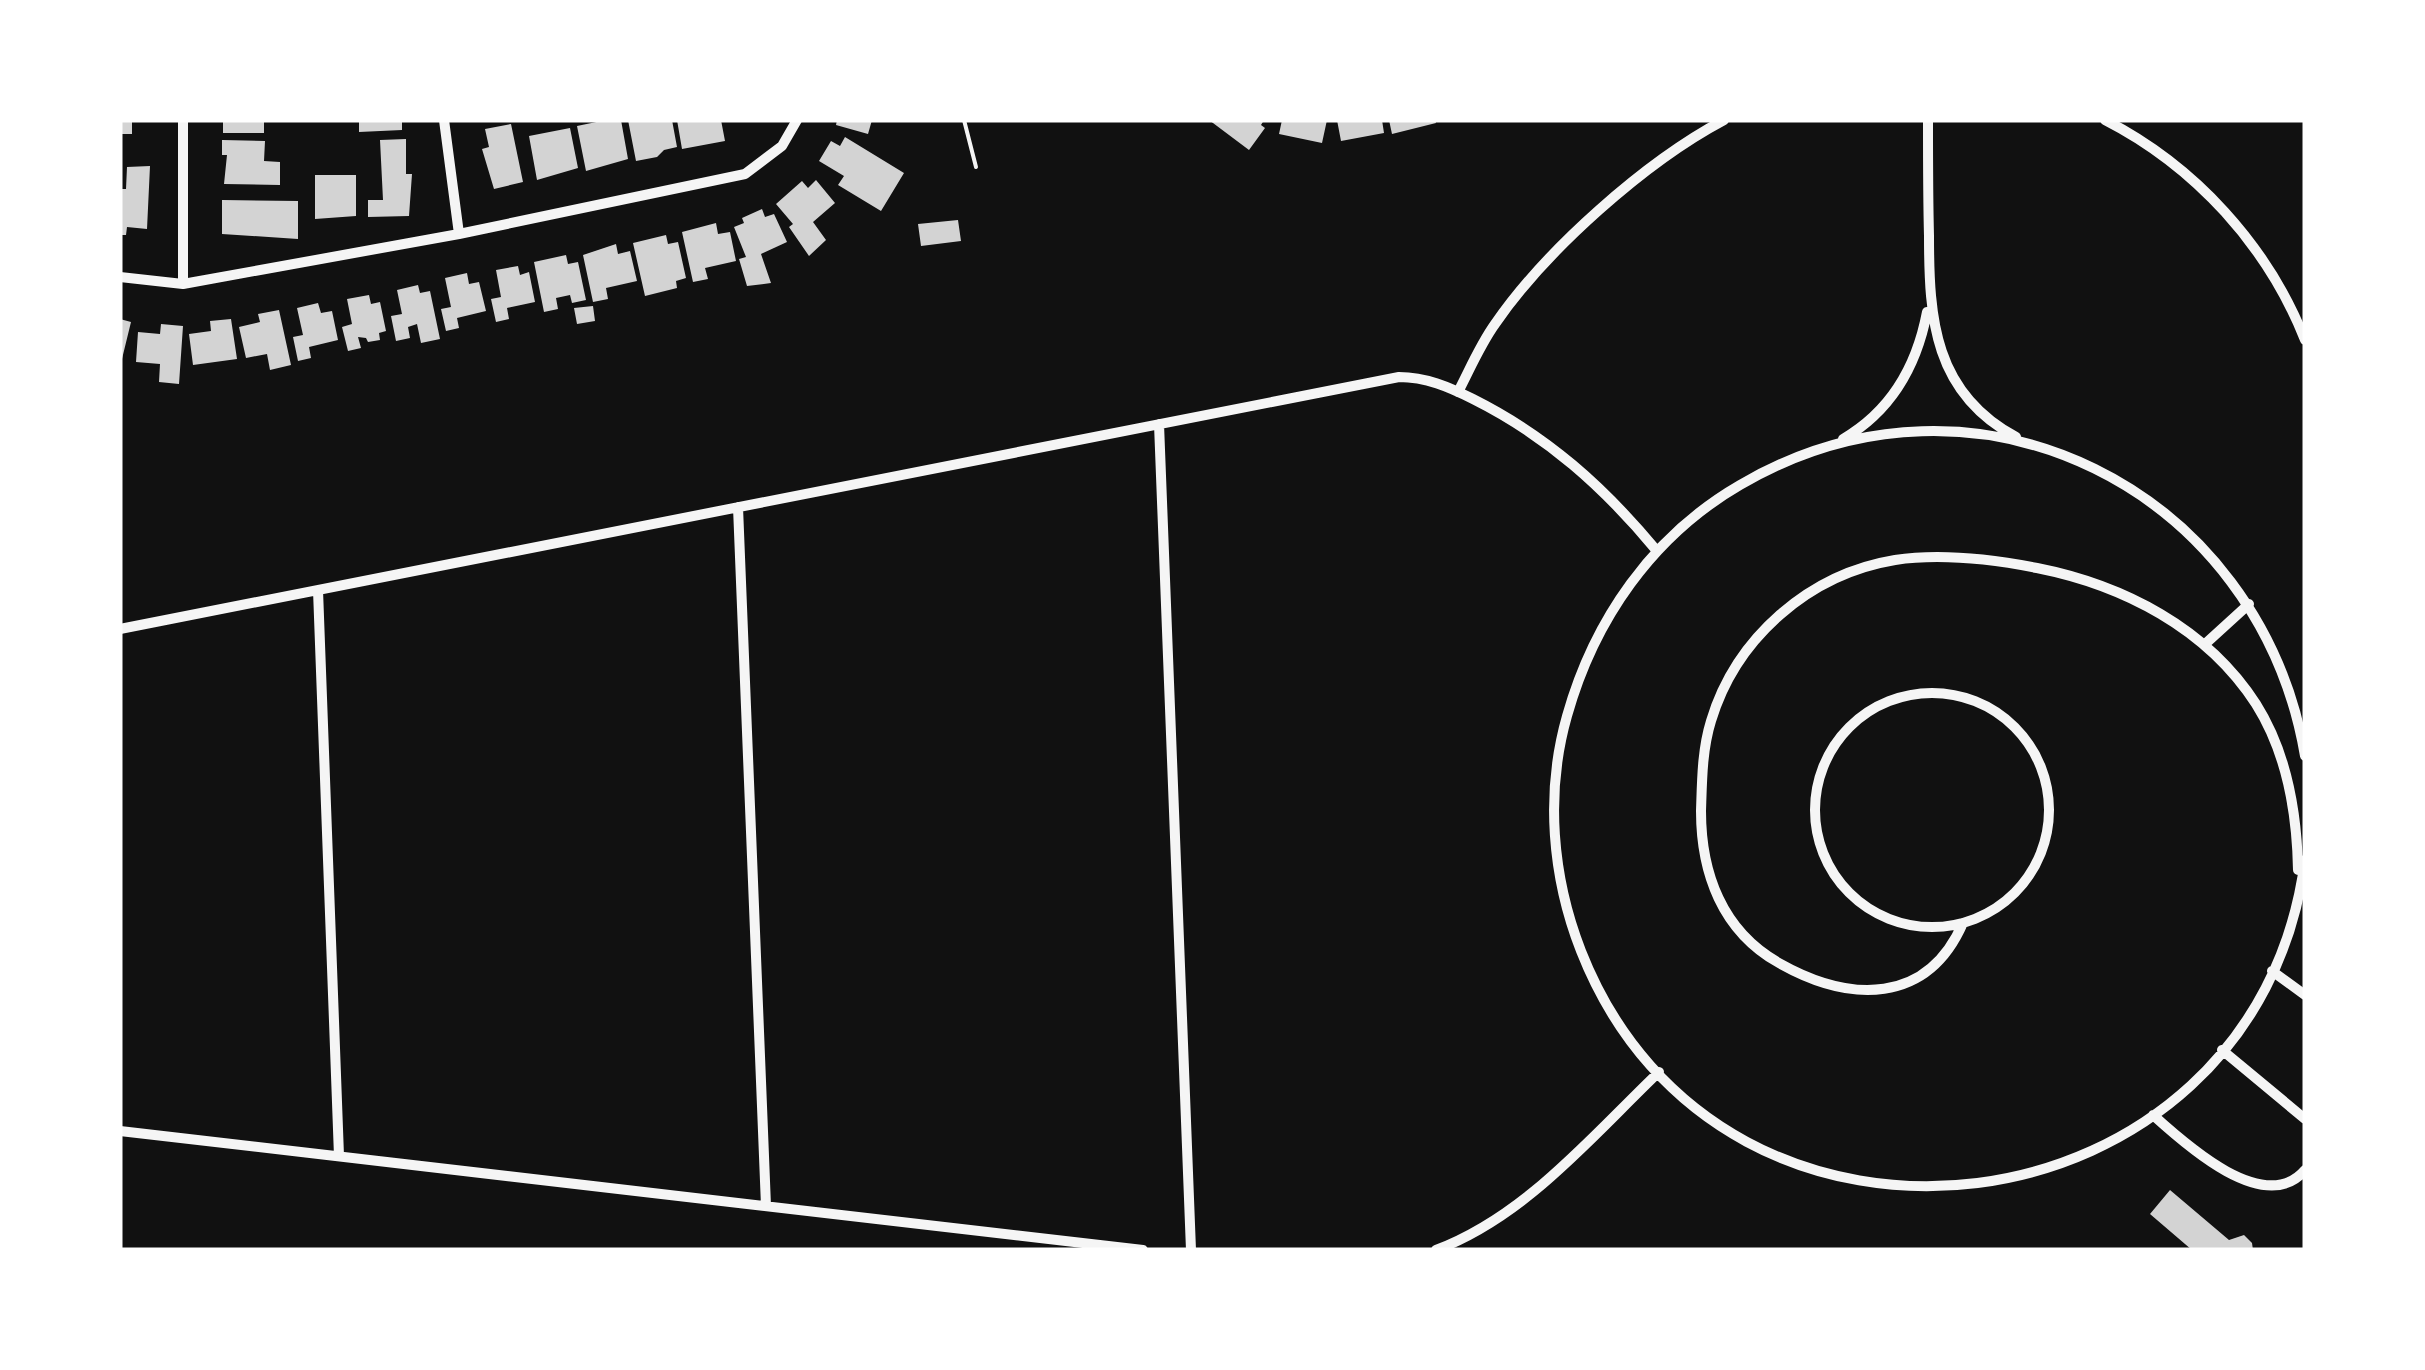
<svg xmlns="http://www.w3.org/2000/svg" width="2425" height="1370" font-family="Inter,sans-serif">
<style>
.building{fill:#d3d3d3}
.lines{fill:none;stroke-linecap:round;stroke-linejoin:round}
.path{stroke:#f5f5f5;stroke-width:4}
.minor{stroke:#f5f5f5;stroke-width:10}
</style>
<rect width="100%" height="100%" fill="#111"/>
<!-- building -->
<path class="building" d="M120 120H132V134H120Z
M223 120H264V133H223Z
M359 120H402V130L359 132Z
M606 120H621L628 159 586 171 577 126Z
M628 120H672L677 147 664 150 657 157 636 161Z
M677 120H721L725 141 682 149Z
M837 120H872L868 134 836 125Z
M1209 120H1264L1261 125 1265 128 1249 150Z
M1282 120H1327L1322 143 1279 134Z
M1337 120H1382L1384 133 1341 141Z
M1389 120H1435L1436 123 1392 134Z
M511 124 523 182 494 189 482 149 489 147 485 129Z
M570 128 578 168 537 180 529 136Z
M845 137 904 173 881 211 838 185 844 176 819 161 831 141 840 146Z
M406 139V174H412L409 216 368 217V200H383L380 140Z
M222 140 265 141 264 161 280 162V185L224 184 227 155H222Z
M150 166 147 229 127 227 126 235H120V197L122 189H126L127 167Z
M315 175H356V216L315 219Z
M816 180 835 203 813 222 826 240 809 256 789 227 793 224 776 204 802 181 808 188Z
M222 200 298 201V239L222 234Z
M762 209 765 217 774 214 787 242 761 254 771 283 747 286 739 259 746 257 734 227 744 223 742 218Z
M958 220 961 241 921 246 918 224Z
M716 223 718 234 730 232 736 261 705 268 708 279 693 282 682 232Z
M666 235 668 244 678 242 686 278 676 281 677 288 645 296 633 243Z
M616 244 618 254 630 251 637 281 606 288 608 299 593 302 583 255Z
M566 255 568 264 578 262 586 300 572 303 570 295 556 298 558 309 544 312 534 262Z
M518 266 520 275 529 272 535 302 507 308 509 319 496 322 491 299 501 297 496 270Z
M467 273 469 284 479 282 486 311 457 318 459 328 446 331 441 309 451 307 445 278Z
M418 285 420 293 430 291 440 339 421 343 417 324 408 327 410 338 396 341 391 316 402 314 397 290Z
M369 295 371 304 380 302 386 331 379 333 380 340 368 342 366 338 358 337 361 348 348 351 342 327 352 324 347 299Z
M318 303 321 313 332 311 338 340 309 347 311 358 298 361 293 337 303 335 297 308Z
M593 306 595 321 577 324 574 308Z
M279 310 291 365 270 370 267 354 246 358 239 327 260 322 258 314Z
M120 319 131 322 121 363H120Z
M231 319 237 359 193 365 189 334 211 331 210 321Z
M161 324 183 326 179 384 159 382 160 364 136 362 138 332 160 334Z
M2170 1190 2229 1240 2244 1235 2252 1243 2253 1250H2192L2150 1214Z"/>
<g class="lines">
<!-- path -->
<path class="path" d="M964 120 976 167"/>
<!-- minor -->
<path class="minor" d="M444 120 459 234
M1928 120C1928 159 1928 198 1929 236 1929 319 1934 393 2016 437
M2105 120C2195 166 2268 246 2305 340
M120 277 183 284 459 234 745 174 782 146 797 120
M183 284V120
M1458 392C1470 369 1480 345 1495 324 1546 250 1645 162 1724 120
M1159 424 1191 1250
M1843 439C1891 411 1917 365 1927 312
M738 507 766 1206
M318 590 339 1156
M120 629 1399 377C1426 377 1449 387 1473 399 1547 436 1604 487 1657 551
M2204 645 2249 604
M1815 810a117 117 0 1 1 234 0a117 117 0 1 1-234 0Z
M2305 756C2260 490 1977 346 1740 485 1652 536 1594 620 1567 716 1545 793 1552 877 1581 951 1722 1310 2256 1241 2305 860
M1963 923C1927 1005 1850 1003 1779 963 1722 931 1701 873 1701 811 1702 781 1702 750 1711 721 1736 638 1809 574 1895 560 1942 553 1991 559 2037 568 2123 585 2207 628 2256 704 2287 753 2297 812 2298 870
M2272 971 2305 995
M2222 1050 2305 1119
M2153 1115C2185 1144 2265 1217 2305 1170
M120 1131 1143 1250
M1436 1250C1526 1216 1591 1137 1659 1072"/>
</g>
<!-- border -->
<rect width="2425" height="1370" fill="none" stroke="#ffffff" stroke-width="245"/>
</svg>
